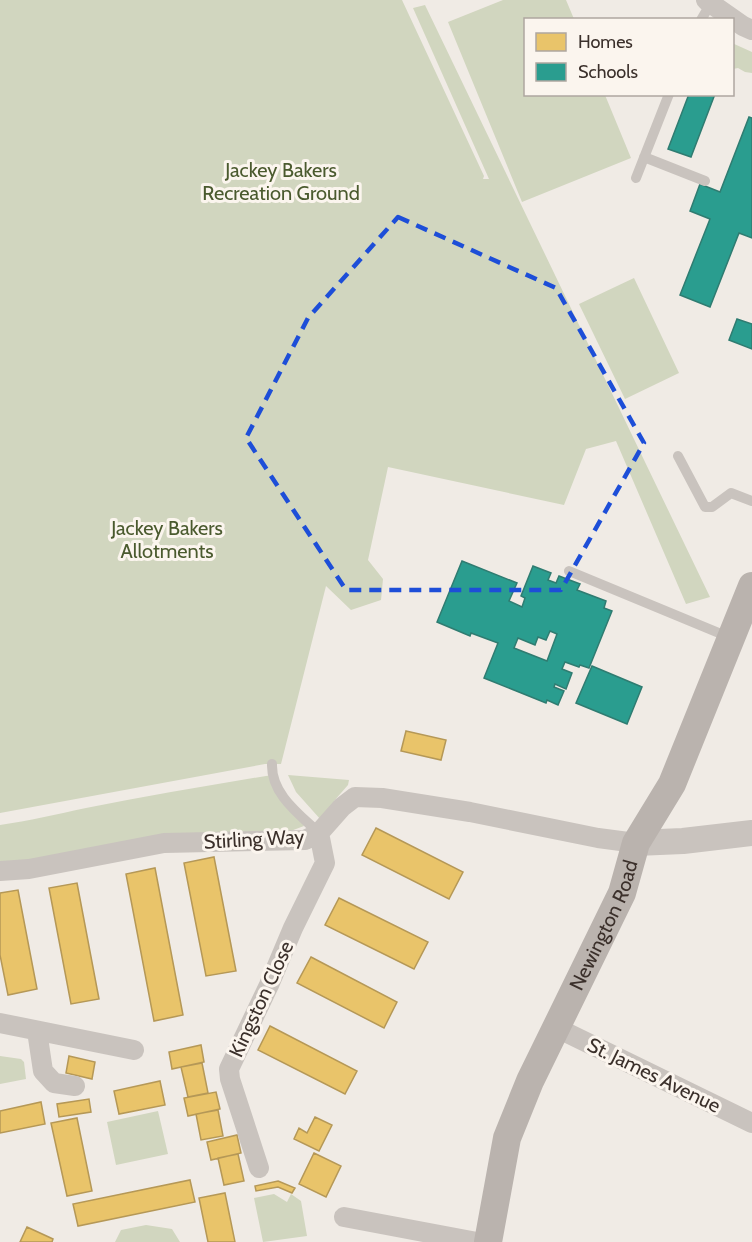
<svg xmlns="http://www.w3.org/2000/svg" width="752" height="1242" font-family="Cabin,sans-serif">
<style>
.green{fill:#d1d6bf}
.homes{fill:#e9c46a;stroke:#b59857;stroke-width:1.5}
.schools{fill:#2a9d8f;stroke:#2f7c71;stroke-width:1.5;fill-rule:evenodd}
.lines{fill:none;stroke-linecap:round;stroke-linejoin:round}
.service{stroke:#c9c3be;stroke-width:10}
.minor{stroke:#c9c3be;stroke-width:20}
.tertiary{stroke:#c9c3be;stroke-width:26}
.secondary{stroke:#bab3ae;stroke-width:28}
.marked{fill:none;stroke:#1d4ed8;stroke-width:4.5;stroke-dasharray:12 8;stroke-linejoin:round}
.labels{text-anchor:middle;stroke-width:6;stroke-linejoin:round;paint-order:stroke}
.park-label{font-size:20px;fill:#4a5a2e;stroke:#fbf5ee}
.street-label{font-size:20px;fill:#3b302b;stroke:#fbf5ee}
</style>
<rect width="100%" height="100%" fill="#f0ebe5"/>
<!-- green -->
<path class="green" d="M0 0H402L484 176 483 179H489L413 8 425 5 710 597 686 604 616 441 586 449 564 505 388 467 368 560 383 579 381 600 351 610 326 586 281 764H265L0 813Z
M503 0H566L574 19 526 20V94L605 95 631 158 522 202 448 22Z
M732 43 752 52V73L745 72 738 68 733 69Z
M634 278 679 373 625 399 579 304Z
M272 775 304 826 288 832 21 864 0 862V825C29 821 57 814 86 808 148 796 210 785 272 775Z
M288 775 349 780 348 785 334 801 337 803 321 820 296 792Z
M0 1056 21 1059 24 1062 26 1079 0 1084Z
M158 1111 168 1154 116 1165 107 1122Z
M274 1194 287 1202 291 1194 301 1201 307 1236 263 1242 254 1198Z
M146 1225 172 1229 180 1242H115L121 1230Z"/>
<!-- homes -->
<path class="homes" d="M406 731 446 740 441 760 401 751Z
M376 828 463 872 449 899 362 855Z
M214 857 236 971 206 976 184 863Z
M155 868 183 1015 154 1021 126 874Z
M77 883 99 999 71 1004 49 888Z
M18 890 37 989 8 995 0 955V893Z
M339 898 428 942 414 969 325 925Z
M311 957 397 1002 384 1028 297 983Z
M270 1026 357 1071 345 1094 258 1050Z
M201 1045 204 1062 172 1069 169 1052Z
M69 1056 95 1062 92 1079 66 1073Z
M202 1063 208 1093 188 1097 181 1067Z
M160 1081 165 1105 119 1114 114 1091Z
M216 1092 220 1109 188 1116 184 1098Z
M89 1099 91 1112 59 1117 57 1104Z
M41 1102 45 1124 0 1133V1111Z
M218 1110 223 1136 201 1140 196 1114Z
M315 1117 332 1125 319 1151 294 1139 299 1128 307 1133Z
M77 1118 92 1191 67 1196 51 1123Z
M237 1135 241 1153 211 1160 207 1142Z
M314 1153 341 1166 326 1197 299 1184Z
M238 1154 244 1181 224 1185 218 1158Z
M190 1180 195 1202 78 1226 73 1204Z
M278 1181 295 1188 292 1193 278 1187 256 1191 255 1186Z
M225 1193 235 1242H208L199 1198Z
M27 1227 53 1239 52 1242H20Z"/>
<!-- schools -->
<path class="schools" d="M689 94H715L691 157 668 149Z
M749 117 752 118V238L739 233 710 307 680 295 710 219 690 211 700 184 720 192Z
M737 319 752 324V349L729 340Z
M462 561 517 583 509 601 522 607 525 598 521 596 533 566 551 573 548 580 556 583 559 576 580 584 577 590 606 601 604 608 612 611 589 668 580 665 579 667 565 662 562 669 572 673 566 689 555 684 554 687 564 691 558 705 547 700 546 703 484 678 498 643 471 633 470 636 437 622ZM550 631 557 634 547 661 514 648 518 638 535 645 538 637 546 640Z
M592 666 642 687 627 724 576 703Z"/>
<g class="lines">
<!-- service -->
<path class="service" d="M701 20 711 3
M644 157 705 181
M636 178 669 94
M678 456 705 507H712L731 493 752 501
M569 571 731 638
M272 764C271 794 299 814 319 833"/>
<!-- minor -->
<path class="minor" d="M706 0 743 26 752 30
M0 871 29 869 164 843 305 840 319 833 342 807 355 797 382 798 470 812 598 838 636 843
M0 1023 134 1050
M555 1027 752 1123
M37 1031 43 1071 54 1083 75 1086
M259 1168 230 1079 229 1069 269 985 293 928 325 863 319 833
M344 1217 477 1242"/>
<!-- tertiary -->
<path class="tertiary" d="M636 843 683 841 752 833"/>
<!-- secondary -->
<path class="secondary" id="s1" d="M488 1242 507 1138 530 1081 622 893 636 843 672 784 752 586"/>
</g>
<!-- marked area -->
<path class="marked" d="M398 217 556 288 644 443 561 590H346L246 438 308 318Z"/>
<g class="labels">
<!-- park labels -->
<g class="park-label">
<text x="281" y="177">Jackey Bakers<tspan x="281" dy="23">Recreation Ground</tspan></text>
<text x="167" y="535">Jackey Bakers<tspan x="167" dy="23">Allotments</tspan></text>
</g>
<!-- street labels -->
<g class="street-label">
<text transform="translate(254 839) rotate(-3)" y="7">Stirling Way</text>
<text dy="7" stroke="none"><textPath href="#s1" startOffset="340">Newington Road</textPath></text>
<text transform="translate(261 999) rotate(-65)" y="7">Kingston Close</text>
<text transform="translate(654 1075) rotate(26)" y="7">St. James Avenue</text>
</g>
</g>
<!-- legend -->
<rect x="524" y="18" width="210" height="78" fill="#fbf5ee" stroke="#aea6a0" stroke-width="1.5"/>
<rect x="536" y="33" width="30" height="18" fill="#e9c46a" stroke="#aea6a0" stroke-width="1.5"/>
<text x="578" y="48" font-size="18" fill="#3b302b">Homes</text>
<rect x="536" y="63" width="30" height="18" fill="#2a9d8f" stroke="#aea6a0" stroke-width="1.5"/>
<text x="578" y="78" font-size="18" fill="#3b302b">Schools</text>
</svg>
